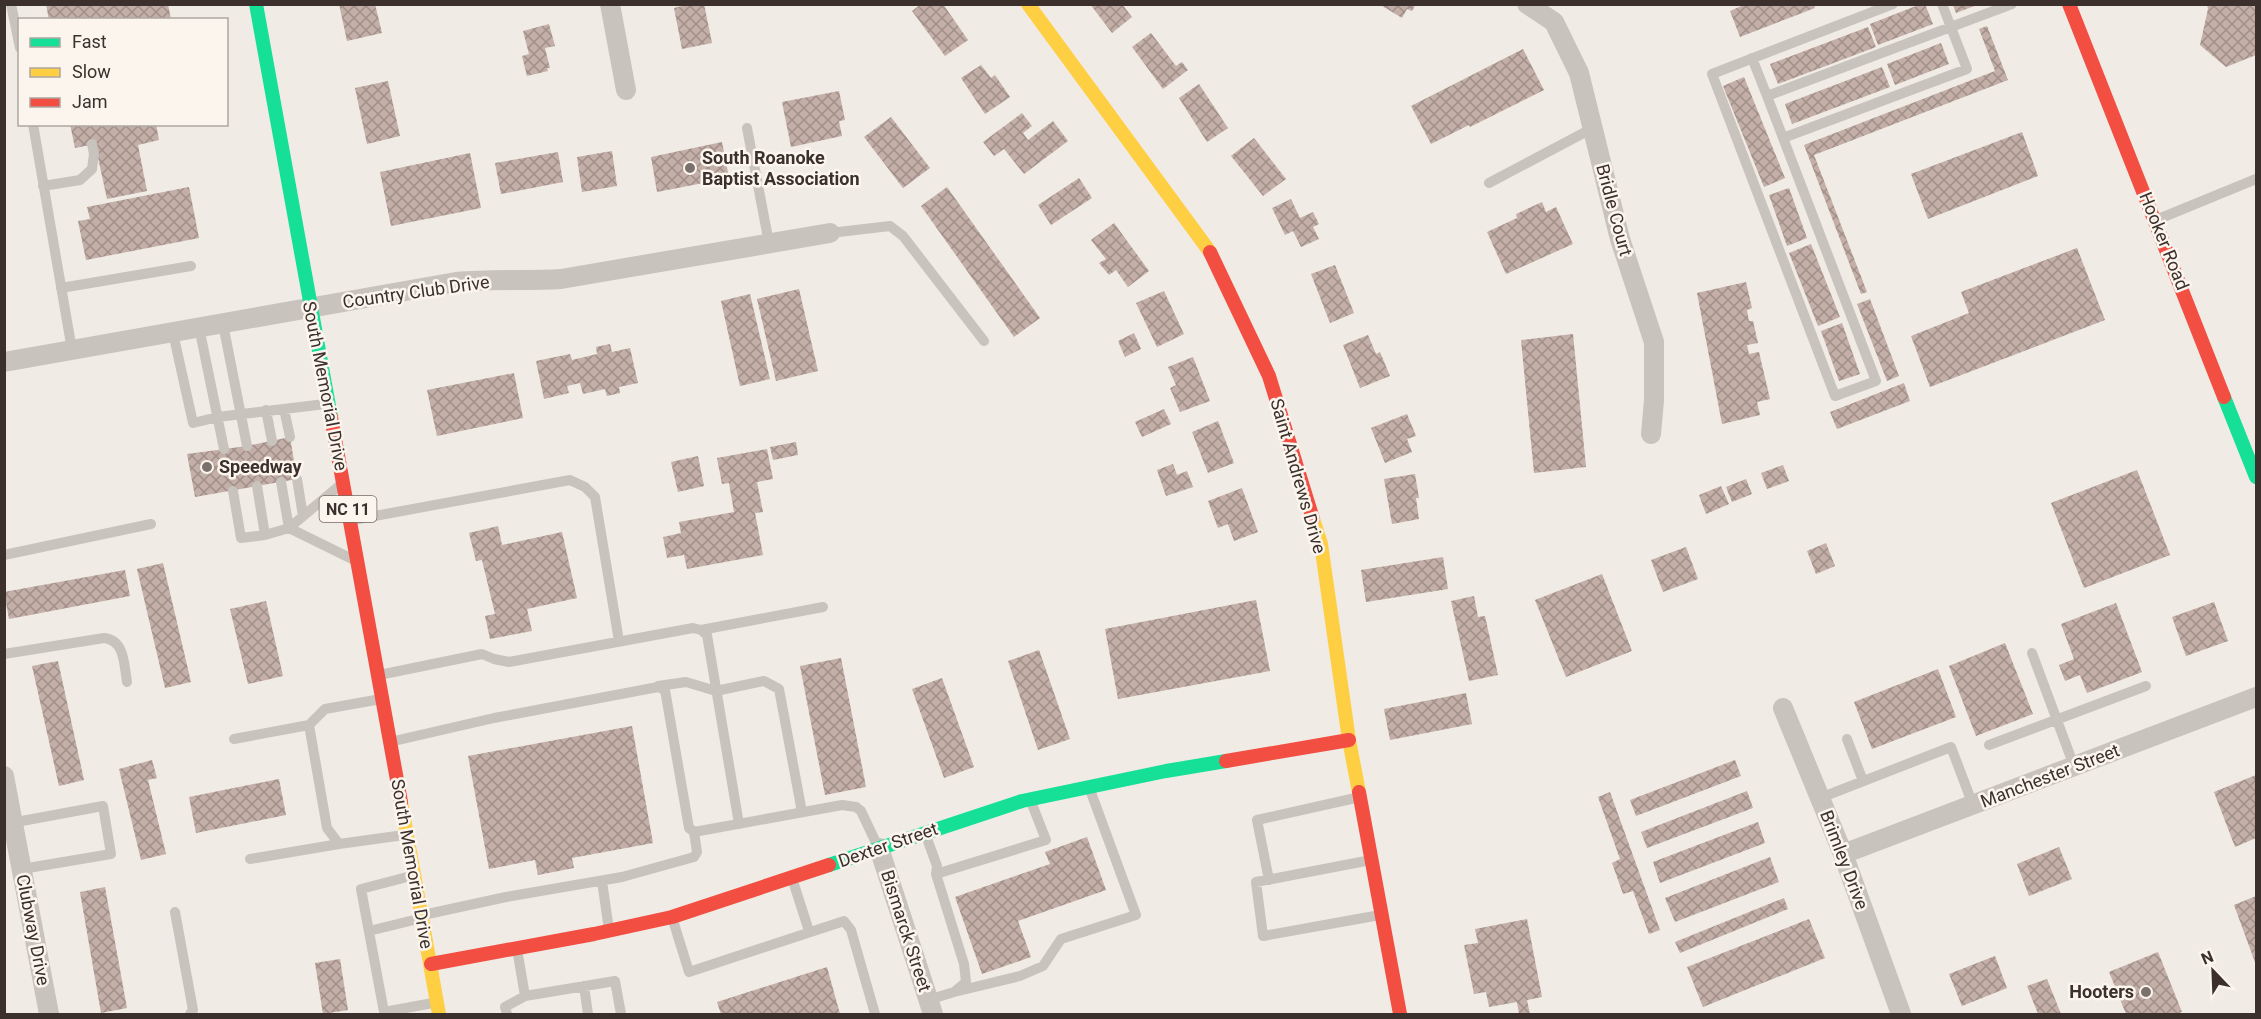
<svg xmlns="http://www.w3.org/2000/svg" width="2261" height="1019" font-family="Roboto,sans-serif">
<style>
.building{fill:url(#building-cross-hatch)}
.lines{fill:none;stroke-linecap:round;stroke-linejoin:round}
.lane{stroke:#c9c3be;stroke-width:10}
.street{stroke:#c9c3be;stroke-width:20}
.fast{stroke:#16e098;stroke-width:14}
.slow{stroke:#ffcf43;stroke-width:14}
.jam{stroke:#f24e42;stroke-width:14}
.poi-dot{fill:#7a716c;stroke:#fbf5ee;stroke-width:2}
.labels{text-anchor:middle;stroke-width:5;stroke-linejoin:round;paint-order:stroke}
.shield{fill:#fbf5ee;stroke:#756b66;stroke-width:1.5}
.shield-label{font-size:16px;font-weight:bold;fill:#3b302b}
.poi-label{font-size:18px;font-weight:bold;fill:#3b302b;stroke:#fbf5ee;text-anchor:start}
.street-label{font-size:18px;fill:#3b302b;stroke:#fbf5ee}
</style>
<defs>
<pattern id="building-cross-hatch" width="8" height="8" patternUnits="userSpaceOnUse" patternTransform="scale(1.5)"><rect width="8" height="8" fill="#c3afa7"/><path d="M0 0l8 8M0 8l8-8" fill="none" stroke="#a08f88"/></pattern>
</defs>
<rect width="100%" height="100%" fill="#f0ebe5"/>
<!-- building -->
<path class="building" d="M46 4H168L171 20H49Z
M339 4H375L382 33 347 41Z
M690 4H704L712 43 682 49 674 8Z
M921 4H943L968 40 945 56 912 11Z
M1090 4H1122L1132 17 1112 33Z
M1379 4H1416L1412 11 1407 9 1402 18Z
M1746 4H1814L1815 8 1740 37 1730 11Z
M1921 4H1925L1933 24 1878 45 1870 24Z
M2207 4H2253L2256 8V55L2226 67 2200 45 2208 9Z
M1953 5H1977L1956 13Z
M549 24 555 46 545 48 550 68H547L548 71 527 76 522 56 529 54 523 31Z
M1987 26 2008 80 1814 155 1867 292 1861 294 1804 145 1995 71 1979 29Z
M1868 27 1876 47 1778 84 1770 64Z
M1151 33 1176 66 1182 62 1188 70 1163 89 1132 47Z
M1941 43 1949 64 1895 85 1887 64Z
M1523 49 1544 90 1470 127 1469 125 1431 144 1411 106Z
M981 65 991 78 995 75 1010 97 985 114 961 78Z
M1882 67 1890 87 1792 124 1785 104Z
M1744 77 1785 178 1764 187 1723 86Z
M388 81 400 136 367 144 355 88Z
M1199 84 1228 128 1207 142 1179 98Z
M839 91 845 120 839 121 842 136 791 147 782 102Z
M1022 113 1032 126 1023 133 1028 140 1053 121 1068 141 1024 174 1004 149 994 156 983 142Z
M891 117 930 168 903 188 864 137Z
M70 124H156L159 140 138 145 147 191 107 199 95 144 75 148Z
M2022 132 2038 176 1928 219 1911 174Z
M1254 138 1286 179 1263 196 1231 156Z
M722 142 729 178 657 192 651 157Z
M612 151 617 186 582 192 577 157Z
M558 152 563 182 501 194 495 163Z
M470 153 481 208 391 226 380 172Z
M1079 178 1092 198 1051 225 1038 205Z
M189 187 199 238 86 260 78 221 90 219 87 207Z
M947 187 1040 318 1014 337 921 206Z
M1789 188 1807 238 1787 246 1769 195Z
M1291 199 1300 218 1313 212 1319 224 1313 227 1319 239 1301 247 1293 231 1285 235 1272 208Z
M1542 202 1546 212 1556 207 1573 244 1506 274 1487 232 1517 218 1516 214Z
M1114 223 1149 271 1128 287 1116 270 1109 275 1099 263 1106 259 1091 240Z
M1811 244 1840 317 1818 326 1789 253Z
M2077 248 2105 320 1930 387 1911 336 1969 313 1961 292Z
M1335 265 1354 313 1330 323 1311 274Z
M1746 282 1752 308 1747 310 1749 321H1753L1758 343 1747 345 1749 354 1759 352 1770 399 1757 402 1760 415 1722 424 1697 293Z
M799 289 818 371 776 381 757 299Z
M1164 291 1184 334 1157 347 1136 303Z
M750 294 770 379 740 386 721 301Z
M1870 299 1899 376 1887 381 1857 304Z
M1842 323 1860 374 1839 381 1821 331Z
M1134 333 1141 349 1125 357 1118 341Z
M1573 334 1586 467 1534 473 1521 340Z
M1368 335 1376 354 1380 352 1390 376 1360 388 1343 345Z
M610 344 612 352 630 348 638 383 619 387 620 393 607 396 605 389 583 394 580 383 567 386 569 393 544 399 536 361 570 354 572 360 597 354 596 347Z
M1193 357 1210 401 1180 412 1170 388 1176 385 1168 367Z
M514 373 523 418 437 436 427 390Z
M1904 383 1910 401 1837 429 1830 412Z
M1164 409 1171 424 1142 437 1135 422Z
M1407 414 1416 436 1407 439 1412 452 1385 463 1371 428Z
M1218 421 1234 463 1208 473 1192 432Z
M290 437 297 479 195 497 187 454 247 446Z
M796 442 798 455 773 460 770 447Z
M767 449 773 479 757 482 763 512 755 513 763 555 687 569 684 555 667 558 663 537 681 533 679 522 734 512 729 483 722 484 717 458Z
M698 456 704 486 678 492 671 462Z
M1173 464 1177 475 1187 471 1193 487 1166 496 1157 470Z
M1783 465 1789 481 1767 489 1761 473Z
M2137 470 2170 555 2084 588 2051 503Z
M1415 474 1419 498H1416L1419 519 1392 524 1384 479Z
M1746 479 1752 494 1732 502 1726 487Z
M1721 486 1729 504 1706 514 1699 495Z
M1242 488 1258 532 1234 541 1228 524 1218 528 1208 501Z
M498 526 502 545 562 532 577 598 527 609 532 631 490 639 485 616 495 614 482 560 476 561 469 533Z
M1826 543 1835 566 1816 574 1807 551Z
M1686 547 1698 579 1663 592 1651 560Z
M1443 557 1448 589 1366 602 1361 570Z
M163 563 191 682 165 688 137 569Z
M125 570 130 596 9 619 4 592Z
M1602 574 1632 651 1566 677 1535 600Z
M1474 596 1478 617 1485 616 1498 675 1469 681 1451 601Z
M1256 600 1270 671 1118 699 1105 629Z
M266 601 283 676 248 684 230 609Z
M2214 602 2228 641 2186 656 2172 617Z
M2116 603 2142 672 2087 693 2080 675 2065 681 2059 665 2074 659 2061 624Z
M2005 643 2033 714 1976 736 1949 666Z
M1039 650 1070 739 1038 750 1008 661Z
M841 658 866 787 825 795 800 666Z
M58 661 84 780 59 786 32 666Z
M1938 669 1956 717 1872 749 1854 702Z
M942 678 974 767 944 778 912 689Z
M1466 693 1472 724 1390 740 1384 709Z
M632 726 653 843 572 858 574 868 538 875 535 860 489 869 468 756Z
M152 760 157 778 148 780 166 854 141 860 119 769Z
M1735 760 1741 776 1636 816 1630 800Z
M2256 775V838L2235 847 2214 792Z
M279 779 286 815 196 833 189 797Z
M1747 791 1753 808 1647 848 1641 832Z
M1610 792 1660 930 1649 934 1633 891 1623 894 1612 863 1620 859 1598 797Z
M1758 822 1765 843 1660 883 1653 862Z
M1087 837 1106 890 1018 921 1031 957 982 974 955 897 1050 864 1045 852Z
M2059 847 2072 879 2029 896 2017 864Z
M1770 857 1779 882 1675 922 1665 898Z
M105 887 127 1008 101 1013 80 892Z
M2256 896V965L2234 905Z
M1784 898 1788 909 1680 953 1675 942Z
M1527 919 1542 997 1527 1000 1530 1014H1519L1517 1002 1489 1007 1486 992 1474 994 1464 945 1478 943 1475 929Z
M1809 919 1825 958 1703 1007 1687 967Z
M2158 952 2182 1012 2176 1014H2126L2109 972Z
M1995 956 2007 988 1962 1006 1949 974Z
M340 959 348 1010 323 1014 315 963Z
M827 967 840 1014H721L717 1002Z
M2047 979 2061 1014H2038L2027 986Z"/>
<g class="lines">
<!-- lane -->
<path class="lane" d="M11 4 20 48
M1893 4 1712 74 1835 396 1876 381 1767 96 2012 4
M1752 58 1767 96
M33 124 72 350
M747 128 769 243
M1783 138 1967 69 1942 4
M1489 183 1593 128
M43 186 80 180 92 169 94 154 92 144
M2156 220 2256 179
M830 233 890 226 903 236 984 341
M61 288 191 266
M223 324 247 446
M199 327 224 449
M173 333 193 423 218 417 325 404
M284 409 290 437
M266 410 272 441
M297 479 303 516
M281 482 289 528 352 559
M257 486 265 535
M233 491 241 538 265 535 289 528 339 486
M353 520 570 480 585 487 595 497 619 641
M4 555 151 524
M701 630 823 607
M2032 653 2074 766
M4 654 104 638C125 640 124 665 127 682
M379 675 482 654 494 659 509 662 693 628 701 630 707 635 739 824
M658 686 686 682 716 691 764 681 779 689 802 812
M381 699 325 709 309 725 327 828 339 844 404 835
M234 739 309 725
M1847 739 1863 781
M394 741 494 718 658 687 665 690 689 828 694 832 842 805 856 807 861 811 878 847
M1989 745 2146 686
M1820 798 1951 747 1973 805
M11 823 103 806 111 854 22 869
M925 833 937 866 936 874 964 964 966 982 954 992 928 1000
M250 859 339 844
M1371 860 1256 882 1263 936 1380 915
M936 874 1046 840 1030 799
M411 876 361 889 384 1012 433 1003
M792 878 809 931
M1269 880 1257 820 1360 797
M602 881 609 930
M175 912 193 1010 190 1014
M423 915 506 897 622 877 694 857 697 852 694 832
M672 917 689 972 844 921 851 930 875 1014
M369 931 418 919
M517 949 525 996
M584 986 588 1014
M954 992 1020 976 1043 966 1061 939 1136 915 1089 787
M507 1014 505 1007 525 996 615 981 621 1014"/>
<!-- street -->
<path class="street" d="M610 4 626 90
M1527 4 1554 22 1579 73 1620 239 1654 342V400L1651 434
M4 362 456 282C491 279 526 281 561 279L830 233
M1783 708 1843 854 1901 1014
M4 776 49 1014
M879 848 933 1014
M1843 854 2256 697"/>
<!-- fast -->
<path class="fast" d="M256 4 331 417
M2224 397 2256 477
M829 865 1022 801 1166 771 1226 761"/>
<!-- slow -->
<path class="slow" d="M1028 4 1210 252
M1313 519 1321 544 1349 740 1359 792
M401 802 439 1014"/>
<!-- jam -->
<path class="jam" d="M2069 4 2224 397
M1210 252 1269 376 1313 519
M331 417 401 802
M1226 761 1349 740
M1359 792 1400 1014
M431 964 594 934 672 917 829 865"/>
</g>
<!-- markers -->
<g class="poi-dot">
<circle cx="690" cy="168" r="6"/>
<circle cx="207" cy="467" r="6"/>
<circle cx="2146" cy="992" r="6"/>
</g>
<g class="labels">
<!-- shield labels -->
<rect class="shield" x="319.5" y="496" width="57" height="26" rx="4.5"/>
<g class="shield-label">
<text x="348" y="515">NC 11</text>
</g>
<!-- poi labels -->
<g class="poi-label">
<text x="702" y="164">South Roanoke<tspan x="702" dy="21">Baptist Association</tspan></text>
<text x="219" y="473">Speedway</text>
<text x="2134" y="998" text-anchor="end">Hooters</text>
</g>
<!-- street labels -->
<g class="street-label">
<text transform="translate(1614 210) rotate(75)" y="6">Bridle Court</text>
<text transform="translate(2164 241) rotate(68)" y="6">Hooker Road</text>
<text transform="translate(416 292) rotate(-8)" y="6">Country Club Drive</text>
<text transform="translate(325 386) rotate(79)" y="6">South Memorial Drive</text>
<text transform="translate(1298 476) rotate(74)" y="6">Saint Andrews Drive</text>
<text transform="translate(2050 776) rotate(-21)" y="6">Manchester Street</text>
<text transform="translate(888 845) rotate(-19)" y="6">Dexter Street</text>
<text transform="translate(1844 860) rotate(69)" y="6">Brimley Drive</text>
<text transform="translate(412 864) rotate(80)" y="6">South Memorial Drive</text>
<text transform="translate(33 930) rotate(79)" y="6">Clubway Drive</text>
<text transform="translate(906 931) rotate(72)" y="6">Bismarck Street</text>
</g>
</g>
<!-- border -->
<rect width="2261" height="1019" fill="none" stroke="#3b302b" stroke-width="12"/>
<!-- legend -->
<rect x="18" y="18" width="210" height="108" fill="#fbf5ee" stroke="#aea6a0" stroke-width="1.5"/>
<rect x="30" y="38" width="30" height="9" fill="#16e098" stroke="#aea6a0" stroke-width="1.5"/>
<text x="72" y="48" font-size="18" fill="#3b302b">Fast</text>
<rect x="30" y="68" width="30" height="9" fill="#ffcf43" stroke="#aea6a0" stroke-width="1.5"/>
<text x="72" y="78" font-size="18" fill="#3b302b">Slow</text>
<rect x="30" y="98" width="30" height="9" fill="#f24e42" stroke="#aea6a0" stroke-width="1.5"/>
<text x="72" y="108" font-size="18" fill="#3b302b">Jam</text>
<!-- north arrow -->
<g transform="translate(2213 971) rotate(337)" stroke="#fbf5ee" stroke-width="4.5" paint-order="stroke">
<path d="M0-4.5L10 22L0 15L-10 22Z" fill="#3b302b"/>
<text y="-9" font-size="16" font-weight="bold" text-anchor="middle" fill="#3b302b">N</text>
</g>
</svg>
